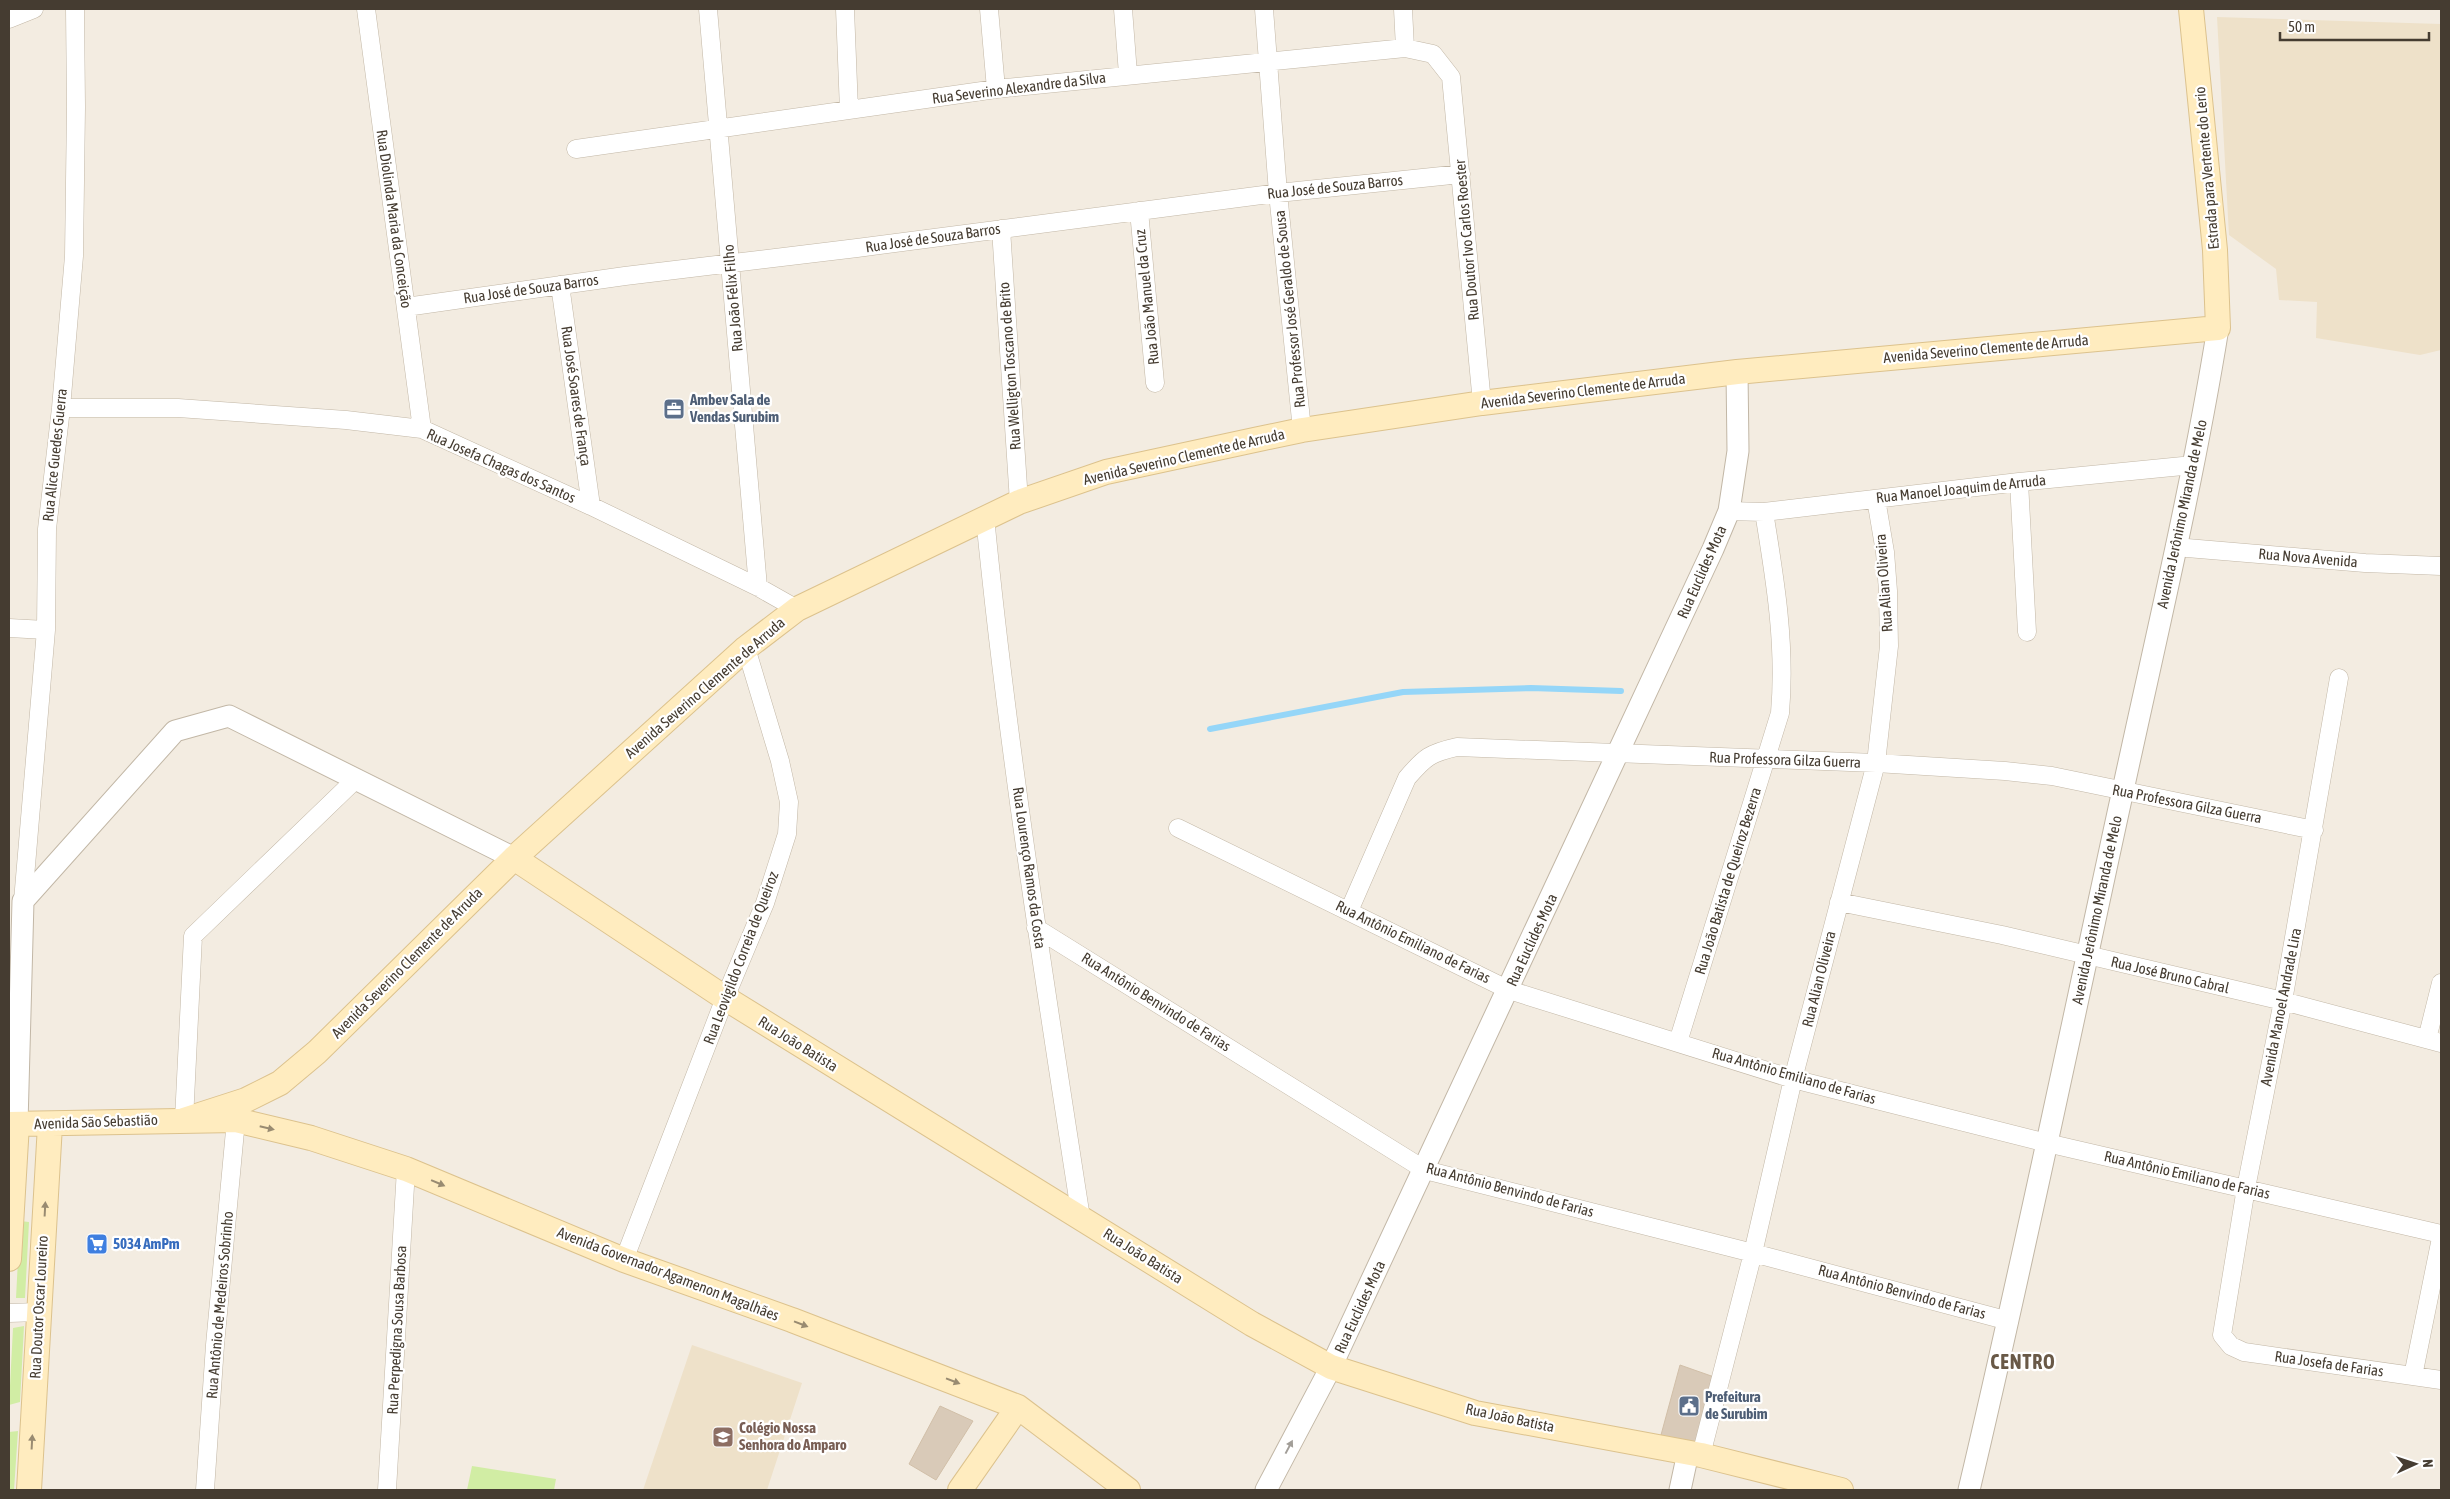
<svg xmlns="http://www.w3.org/2000/svg" width="2450" height="1499" font-family="'Asap Condensed',sans-serif">
<style>
.education{fill:#eee1c9}
.green{fill:#d1eda4}
.lines{fill:none;stroke-linecap:round;stroke-linejoin:round}
.stream{stroke:#95d6f8;stroke-width:6}
.building{fill:#d9cab8;stroke:#d1bfa8}
.minor-casing{stroke:#c2b7a6;stroke-width:19}
.tertiary-casing{stroke:#c2b7a6;stroke-width:23}
.secondary-casing{stroke:#dcc28d;stroke-width:26}
.minor{stroke:#fff;stroke-width:18}
.tertiary{stroke:#fff;stroke-width:21}
.secondary{stroke:#ffecbf;stroke-width:24}
.oneway{fill:#998b71}
.oneway2{fill:#a29e98}
.labels{text-anchor:middle;stroke-width:4.5;stroke-linejoin:round;paint-order:stroke}
.street-label{font-size:15px;fill:#453c31;stroke:#fff}
.service-label{font-size:15px;font-weight:bold;fill:#4e5e75;stroke:#fff;text-anchor:start}
.shop-label{font-size:15px;font-weight:bold;fill:#366cbe;stroke:#fff;text-anchor:start}
.education-label{font-size:15px;font-weight:bold;fill:#785e54;stroke:#fff;text-anchor:start}
.district-label{font-size:20px;font-weight:bold;letter-spacing:1px;fill:#695947;stroke:#fff}
</style>
<rect width="100%" height="100%" fill="#f3ece1"/>
<!-- education -->
<path class="education" d="M2217 17 2441 24V350L2420 355 2316 338 2317 302 2279 300 2276 269 2229 235Z
M692 1345 802 1383 767 1490H643Z"/>
<!-- green -->
<path class="green" d="M20 1221 29 1222 25 1298H16Z
M24 1326 20 1402 9 1405 13 1328Z
M18 1431 14 1490H9V1432Z
M472 1466 556 1479 554 1490H467Z"/>
<g class="lines">
<!-- stream -->
<path class="stream" d="M1210 729 1403 692 1531 688 1621 691"/>
</g>
<!-- building -->
<path class="building" d="M1680 1365 1717 1378 1700 1448 1661 1435Z
M940 1406 973 1421 936 1480 909 1464Z"/>
<g class="lines">
<!-- minor casing -->
<g class="minor-casing">
<path id="minor" d="M366 9 422 429
M708 9 758 587
M845 9 849 110
M989 9 996 89
M1123 9 1128 74
M1264 9 1278 193 1302 430
M1403 9 1405 48
M9 19 34 9
M576 149 996 89 1405 48 1433 54 1451 77 1482 403
M1139 211 1155 383
M1001 229 1019 502
M560 285 591 506
M406 307 625 276 857 248 1278 193 1461 174
M61 408H178L346 420 422 429 591 506 758 587 797 609
M2019 482 2027 632
M1729 511 1764 512 2019 482 2193 465
M985 517C1008 752 1045 985 1081 1218
M2175 547 2365 563 2441 566
M9 628 46 630
M2339 678 2283 1001 2246 1188 2222 1335 2231 1346 2244 1352 2441 1380
M1178 828 1509 990 1793 1079 2047 1143 2441 1234
M23 901 46 630 47 529 61 408 74 256 76 107 75 9
M1839 902 2002 935 2283 1001 2441 1043
M1349 911 1407 778C1425 757 1430 753 1457 747L1876 763 2005 771 2052 776 2314 830
M1036 928 1425 1170 1753 1253 2009 1321
M2427 1039 2441 983
M1678 1042 1780 713C1786 645 1775 579 1764 512
M184 1120 193 936 356 779
M624 1260 725 998 765 903 787 834 789 802 780 761 746 648
M9 1313 39 1312
M2413 1376 2441 1238
M1701 1455 1753 1253 1793 1079 1876 763 1889 646 1888 591 1885 552 1876 499
M205 1490 215 1345 236 1120
M387 1490 406 1169"/>
</g>
<!-- tertiary casing -->
<g class="tertiary-casing">
<path id="tertiary" d="M17 1124 23 901 175 731 229 716 514 858
M1266 1490 1331 1367 1713 549 1729 511 1738 451 1737 372
M1680 1490 1688 1453
M1969 1490C2024 1258 2072 1024 2123 790 2156 637 2193 483 2218 328"/>
</g>
<!-- secondary casing -->
<g class="secondary-casing">
<path id="secondary" d="M514 858 725 998 1252 1324 1331 1367 1475 1413 1701 1455 1841 1490
M184 1120 246 1100 280 1083 317 1052 514 858 746 648 797 609 1019 502 1106 472 1259 439 1302 430 1482 403 1737 372 2218 328 2215 250 2191 9
M9 1124 236 1120 311 1138 406 1169 624 1260 792 1320 1018 1407 1128 1490
M9 1259 17 1124
M29 1490 50 1125
M960 1490 1018 1407"/>
</g>
<!-- minor -->
<use href="#minor" class="minor"/>
<!-- tertiary -->
<use href="#tertiary" class="tertiary"/>
<!-- secondary -->
<use href="#secondary" class="secondary"/>
</g>
<!-- one-way arrows -->
<defs><path id="oneway-solid" d="M-6-.8H1V-3.2L6.5 0L1 3.2V.8H-6Z" transform="scale(1.25)"/></defs>
<g class="oneway">
<use href="#oneway-solid" transform="translate(267 1128) rotate(13)"/>
<use href="#oneway-solid" transform="translate(438 1183) rotate(23)"/>
<use href="#oneway-solid" transform="translate(45 1209) rotate(-87)"/>
<use href="#oneway-solid" transform="translate(801 1324) rotate(21)"/>
<use href="#oneway-solid" transform="translate(953 1381) rotate(21)"/>
<use href="#oneway-solid" transform="translate(32 1442) rotate(-87)"/>
</g>
<use class="oneway2" href="#oneway-solid" transform="translate(1289 1447) rotate(-62)"/>
<!-- icons -->
<defs>
<g id="office-square" transform="scale(1.125)"><rect x="-9" y="-9" width="18" height="18" rx="4" fill="#5c6f8a" stroke="#fff"/><path d="M-6-3h4V-5.5h4V-3h4V5H-6ZM-1-4.5V-3h2v-1.5ZM-6 0V1H6V0Z" fill="#fff"/></g>
<g id="supermarket-square" transform="scale(1.125)"><rect x="-9" y="-9" width="18" height="18" rx="4" fill="#3f7fe0" stroke="#fff"/><path d="M-6-5.5h2.5l.6 2H6L4.5 2H-2.5L-4.4-4H-6ZM-1.5 3.2a1.3 1.3 0 1 0 .1 0ZM3 3.2a1.3 1.3 0 1 0 .1 0Z" fill="#fff"/></g>
<g id="civic-square" transform="scale(1.125)"><rect x="-9" y="-9" width="18" height="18" rx="4" fill="#5c6f8a" stroke="#fff"/><path d="M-.6-6.5H3V-4.5H.6V-3L4-1V1h2V6H-6V1h2V-1L-.6-3ZM-1.2 2.5V6h2.4V2.5Z" fill="#fff"/></g>
<g id="school-square" transform="scale(1.125)"><rect x="-9" y="-9" width="18" height="18" rx="4" fill="#8d6e63" stroke="#fff"/><path d="M0-5L7-2L0 1L-7-2ZM-4 1L0 2.5L4 1V4Q0 6-4 4Z" fill="#fff"/></g>
</defs>
<g fill-rule="evenodd">
<use href="#office-square" x="674" y="409"/>
<use href="#supermarket-square" x="97" y="1244"/>
<use href="#civic-square" x="1689" y="1406"/>
<use href="#school-square" x="723" y="1437"/>
</g>
<g class="labels">
<!-- street labels -->
<g class="street-label">
<text transform="translate(1019 88) rotate(-7)" y="5">Rua Severino Alexandre da Silva</text>
<text transform="translate(2207 168) rotate(-95)" y="5">Estrada para Vertente do Lerio</text>
<text transform="translate(1335 187) rotate(-6)" y="5">Rua José de Souza Barros</text>
<text transform="translate(394 219) rotate(82)" y="5">Rua Diolinda Maria da Conceição</text>
<text transform="translate(933 238) rotate(-8)" y="5">Rua José de Souza Barros</text>
<text transform="translate(1467 240) rotate(-95)" y="5">Rua Doutor Ivo Carlos Roester</text>
<text transform="translate(531 289) rotate(-8)" y="5">Rua José de Souza Barros</text>
<text transform="translate(1147 297) rotate(-96)" y="5">Rua João Manuel da Cruz</text>
<text transform="translate(733 298) rotate(-95)" y="5">Rua João Félix Filho</text>
<text transform="translate(1290 309) rotate(-96)" y="5">Rua Professor José Geraldo de Sousa</text>
<text transform="translate(1986 349) rotate(-5)" y="5">Avenida Severino Clemente de Arruda</text>
<text transform="translate(1010 366) rotate(-94)" y="5">Rua Welligton Toscano de Brito</text>
<text transform="translate(1583 391) rotate(-7)" y="5">Avenida Severino Clemente de Arruda</text>
<text transform="translate(576 396) rotate(82)" y="5">Rua José Soares de França</text>
<text transform="translate(55 455) rotate(-84)" y="5">Rua Alice Guedes Guerra</text>
<text transform="translate(1184 457) rotate(-13)" y="5">Avenida Severino Clemente de Arruda</text>
<text transform="translate(501 466) rotate(24)" y="5">Rua Josefa Chagas dos Santos</text>
<text transform="translate(1961 489) rotate(-6)" y="5">Rua Manoel Joaquim de Arruda</text>
<text transform="translate(2182 514) rotate(-78)" y="5">Avenida Jerônimo Miranda de Melo</text>
<text transform="translate(2308 558) rotate(5)" y="5">Rua Nova Avenida</text>
<text transform="translate(1702 572) rotate(-66)" y="5">Rua Euclides Mota</text>
<text transform="translate(1884 583) rotate(-94)" y="5">Rua Alian Oliveira</text>
<text transform="translate(705 688) rotate(-41)" y="5">Avenida Severino Clemente de Arruda</text>
<text transform="translate(1785 760) rotate(2)" y="5">Rua Professora Gilza Guerra</text>
<text transform="translate(2187 804) rotate(11)" y="5">Rua Professora Gilza Guerra</text>
<text transform="translate(1029 868) rotate(82)" y="5">Rua Lourenço Ramos da Costa</text>
<text transform="translate(1728 881) rotate(-73)" y="5">Rua João Batista de Queiroz Bezerra</text>
<text transform="translate(2097 910) rotate(-78)" y="5">Avenida Jerônimo Miranda de Melo</text>
<text transform="translate(1532 940) rotate(-65)" y="5">Rua Euclides Mota</text>
<text transform="translate(1413 942) rotate(26)" y="5">Rua Antônio Emiliano de Farias</text>
<text transform="translate(741 958) rotate(-69)" y="5">Rua Leovigildo Correia de Queiroz</text>
<text transform="translate(407 963) rotate(-45)" y="5">Avenida Severino Clemente de Arruda</text>
<text transform="translate(2170 975) rotate(13)" y="5">Rua José Bruno Cabral</text>
<text transform="translate(1819 979) rotate(-76)" y="5">Rua Alian Oliveira</text>
<text transform="translate(1156 1002) rotate(32)" y="5">Rua Antônio Benvindo de Farias</text>
<text transform="translate(2281 1007) rotate(-79)" y="5">Avenida Manoel Andrade Lira</text>
<text transform="translate(798 1044) rotate(32)" y="5">Rua João Batista</text>
<text transform="translate(1794 1076) rotate(16)" y="5">Rua Antônio Emiliano de Farias</text>
<text transform="translate(96 1122) rotate(-2)" y="5">Avenida São Sebastião</text>
<text transform="translate(2187 1175) rotate(13)" y="5">Rua Antônio Emiliano de Farias</text>
<text transform="translate(1510 1190) rotate(15)" y="5">Rua Antônio Benvindo de Farias</text>
<text transform="translate(1143 1256) rotate(32)" y="5">Rua João Batista</text>
<text transform="translate(668 1274) rotate(21)" y="5">Avenida Governador Agamenon Magalhães</text>
<text transform="translate(1902 1292) rotate(15)" y="5">Rua Antônio Benvindo de Farias</text>
<text transform="translate(220 1305) rotate(-85)" y="5">Rua Antônio de Medeiros Sobrinho</text>
<text transform="translate(39 1307) rotate(-87)" y="5">Rua Doutor Oscar Loureiro</text>
<text transform="translate(1360 1307) rotate(-65)" y="5">Rua Euclides Mota</text>
<text transform="translate(397 1330) rotate(-87)" y="5">Rua Perpedigna Sousa Barbosa</text>
<text transform="translate(2329 1364) rotate(8)" y="5">Rua Josefa de Farias</text>
<text transform="translate(1510 1418) rotate(12)" y="5">Rua João Batista</text>
</g>
<!-- service labels -->
<g class="service-label">
<text x="690" y="405">Ambev Sala de<tspan x="690" dy="17">Vendas Surubim</tspan></text>
<text x="1705" y="1402">Prefeitura<tspan x="1705" dy="17">de Surubim</tspan></text>
</g>
<!-- shop labels -->
<g class="shop-label">
<text x="113" y="1249">5034 AmPm</text>
</g>
<!-- education labels -->
<g class="education-label">
<text x="739" y="1433">Colégio Nossa<tspan x="739" dy="17">Senhora do Amparo</tspan></text>
</g>
<!-- district labels -->
<g class="district-label">
<text x="2023" y="1369">CENTRO</text>
</g>
</g>
<!-- border -->
<rect width="2450" height="1499" fill="none" stroke="#453c31" stroke-width="20"/>
<!-- north arrow -->
<g transform="translate(2415 1464) rotate(87)" stroke="#ffffff" stroke-width="4" paint-order="stroke">
<path d="M0-4L9 19L0 12L-9 19Z" fill="#453c31"/>
<text y="-8" font-size="14" font-weight="bold" text-anchor="middle" fill="#453c31">N</text>
</g>
<!-- scale -->
<path d="M2280 32v8h149v-8" fill="none" stroke="#453c31" stroke-width="2.5"/>
<text x="2288" y="32" font-size="15" fill="#453c31" stroke="#ffffff" stroke-width="4" paint-order="stroke">50 m</text>
</svg>
